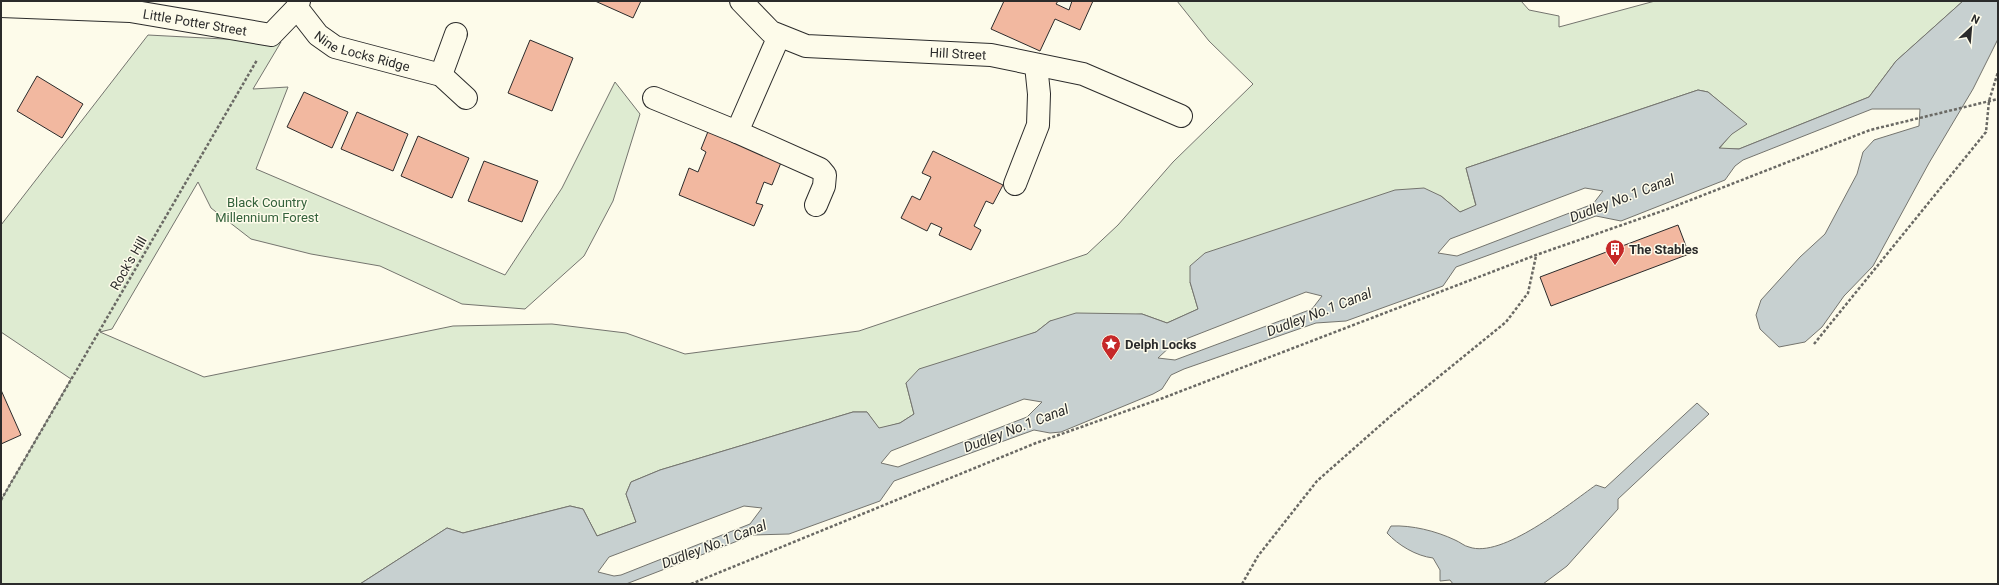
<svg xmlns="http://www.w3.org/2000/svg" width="1999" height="585" font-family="Roboto,sans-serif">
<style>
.green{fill:#deebd1;stroke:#74746e}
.water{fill:#c7d0d0;stroke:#74746e;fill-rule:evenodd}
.building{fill:#f2b8a0;stroke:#2b2b2b}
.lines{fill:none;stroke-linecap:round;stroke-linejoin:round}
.minor-casing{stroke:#2b2b2b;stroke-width:24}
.path{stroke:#6a6964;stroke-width:2.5;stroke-dasharray:3 2;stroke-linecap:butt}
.minor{stroke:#fdfbea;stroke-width:22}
.labels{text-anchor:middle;stroke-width:3;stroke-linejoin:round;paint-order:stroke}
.street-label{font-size:13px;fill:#2b2b2b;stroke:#fdfbea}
.park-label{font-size:13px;fill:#34623c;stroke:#fdfbea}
.poi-label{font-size:13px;font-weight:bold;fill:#2b2b2b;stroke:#fdfbea;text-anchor:start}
.water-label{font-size:14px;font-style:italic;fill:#2b2b2b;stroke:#fdfbea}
</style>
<rect width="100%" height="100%" fill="#fdfbea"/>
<!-- green -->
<path class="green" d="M1177 1H1521L1529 10 1559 16V27L1655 1H1963L1896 61 1869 97 1739 149H1719L1732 133 1746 124 1708 92 1698 90 1466 168 1476 206 1460 212 1441 196 1190 282 1198 309 1167 323 1142 314 1050 321 1036 332 906 383 914 414 900 423 879 429 867 412H853L660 470 631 482 626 494 636 522 597 536 583 509 570 506 463 533 447 528 360 584H1V500L71 379 1 332V225L148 35 281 42 253 89 288 87 256 169 505 275 562 188 615 82 640 114 613 201 584 256 525 309 462 304 380 266 311 254 251 239 211 208 198 182 112 329 100 332 204 377 453 326 552 324 626 333 685 354 859 331 1087 254 1118 225 1173 162 1253 84 1209 41Z"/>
<!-- water -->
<path class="water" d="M1963 1H1998V39L1973 89 1929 163 1873 266 1844 296 1822 327 1805 342 1779 347 1760 329 1756 315 1761 300 1800 257 1825 234 1857 174 1863 152 1874 140 1919 126 1920 109H1872L1743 160 1735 166 1725 180 1621 221 1596 216 1456 267 1443 286 1346 321 1316 323 1184 369 1171 375 1162 389 1153 394 1061 432 1050 433 1034 430 894 481 880 501 789 534 753 535 626 584H360L447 528 463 533 570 506 583 509 597 536 636 522 626 494 631 482 660 470 853 412H867L879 428 900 423 914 414 906 383 919 369 1036 332 1050 321 1076 313 1142 314 1167 323 1198 309 1190 282V266L1205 253 1395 190 1424 188 1441 196 1460 212 1476 205 1466 168 1698 90 1708 92 1747 124 1732 134 1719 148 1739 149 1869 97 1896 61ZM1585 188 1603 191 1593 204 1457 256 1438 253 1450 239ZM1306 292 1322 296 1312 309 1175 360 1158 358 1173 344ZM1024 399 1042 402 1027 417 898 467 881 463 891 451ZM744 506 762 508 750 524 621 575 614 576 598 572 609 557Z
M1697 403 1709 414 1618 499V509L1567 566 1543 584H1453L1450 580 1440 581V570L1433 558C1416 556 1398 545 1387 533L1391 526C1412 525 1436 531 1455 540 1460 542 1464 546 1469 547 1502 559 1569 504 1596 485L1605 488Z"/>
<!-- building -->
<path class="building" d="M595 1H641L633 18Z
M1004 1H1058L1056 4 1069 10 1072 1H1093L1080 30 1055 19 1040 51 991 29Z
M530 40 573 58 552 111 508 93Z
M37 76 83 104 62 138 17 111Z
M304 92 348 112 332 148 287 127Z
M357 112 408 134 393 171 341 149Z
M709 129 782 160 772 185 764 182 756 203 763 205 754 226 679 195 689 168 698 172 706 152 701 149Z
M418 136 469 158 452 198 401 176Z
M933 151 1003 185 993 204 986 201 974 226 981 230 971 250 939 235 942 228 931 223 927 231 901 218 912 196 920 200 931 177 922 173Z
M484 161 538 181 522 222 468 201Z
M1678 225 1689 254 1551 306 1540 277Z
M1 390 21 435 1 444Z"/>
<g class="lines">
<!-- minor casing -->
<g class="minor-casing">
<g id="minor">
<path id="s1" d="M741 1 771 32 806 46 991 55 1083 74 1181 116"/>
<path id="s2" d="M1 6 130 11 271 35 297 8 299 1"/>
<path id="s3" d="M297 8 318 35 335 47 441 75 466 98"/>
<path d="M779 36 737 132 820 169 825 175 824 186 816 205"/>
<path d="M441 75 456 34"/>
<path d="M654 98 737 132"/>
<path d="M1015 184 1038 125 1039 94 1036 65"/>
</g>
</g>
<!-- path -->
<path class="path" d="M1814 344 1986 132 1989 101 1998 72
M1 500 257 60
M691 584 1036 443 1163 398 1536 255 1665 210 1870 130 1998 99
M1242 584 1258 556 1317 481 1393 414 1506 322 1528 293 1536 256"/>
<!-- minor -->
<use href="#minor" class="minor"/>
</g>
<!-- icons -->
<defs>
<g id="building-pin" transform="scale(1)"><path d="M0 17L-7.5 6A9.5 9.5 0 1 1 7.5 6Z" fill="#c62828" stroke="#fdfbea"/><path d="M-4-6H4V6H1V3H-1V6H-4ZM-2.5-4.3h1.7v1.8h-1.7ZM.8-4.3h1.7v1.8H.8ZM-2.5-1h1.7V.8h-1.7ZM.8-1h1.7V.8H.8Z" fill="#fff"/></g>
<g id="sight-pin" transform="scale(1)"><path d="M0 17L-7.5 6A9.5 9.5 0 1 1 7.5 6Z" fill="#c62828" stroke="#fdfbea"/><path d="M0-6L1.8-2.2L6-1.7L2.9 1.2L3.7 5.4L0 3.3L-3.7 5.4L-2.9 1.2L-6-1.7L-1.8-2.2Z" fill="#fff"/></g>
</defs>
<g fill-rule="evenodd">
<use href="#building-pin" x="1615" y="249"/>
<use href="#sight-pin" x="1111" y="344"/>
</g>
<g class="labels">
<!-- street labels -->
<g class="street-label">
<text dy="5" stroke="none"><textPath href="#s2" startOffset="195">Little Potter Street</textPath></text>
<text dy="5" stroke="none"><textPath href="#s3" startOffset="82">Nine Locks Ridge</textPath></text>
<text dy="5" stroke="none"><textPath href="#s1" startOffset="233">Hill Street</textPath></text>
<text transform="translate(128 263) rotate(-60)" y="5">Rock's Hill</text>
</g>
<!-- park labels -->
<g class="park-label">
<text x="267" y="207">Black Country<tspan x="267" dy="15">Millennium Forest</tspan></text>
</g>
<!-- poi labels -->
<g class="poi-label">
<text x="1629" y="254">The Stables</text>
<text x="1125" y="349">Delph Locks</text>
</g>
<!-- water labels -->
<g class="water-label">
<text transform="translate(1622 198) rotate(-21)" y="5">Dudley No.1 Canal</text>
<text transform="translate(1319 312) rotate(-21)" y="5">Dudley No.1 Canal</text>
<text transform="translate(1016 428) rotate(-21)" y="5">Dudley No.1 Canal</text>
<text transform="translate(714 544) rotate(-21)" y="5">Dudley No.1 Canal</text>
</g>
</g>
<!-- border -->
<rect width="1999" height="585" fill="none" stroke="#2b2b2b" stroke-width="4"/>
<!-- north arrow -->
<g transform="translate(1971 28) rotate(26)" stroke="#fdfbea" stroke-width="3" paint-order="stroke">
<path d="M0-3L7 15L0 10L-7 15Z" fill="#2b2b2b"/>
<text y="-6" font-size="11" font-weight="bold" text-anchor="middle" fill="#2b2b2b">N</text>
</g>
</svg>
